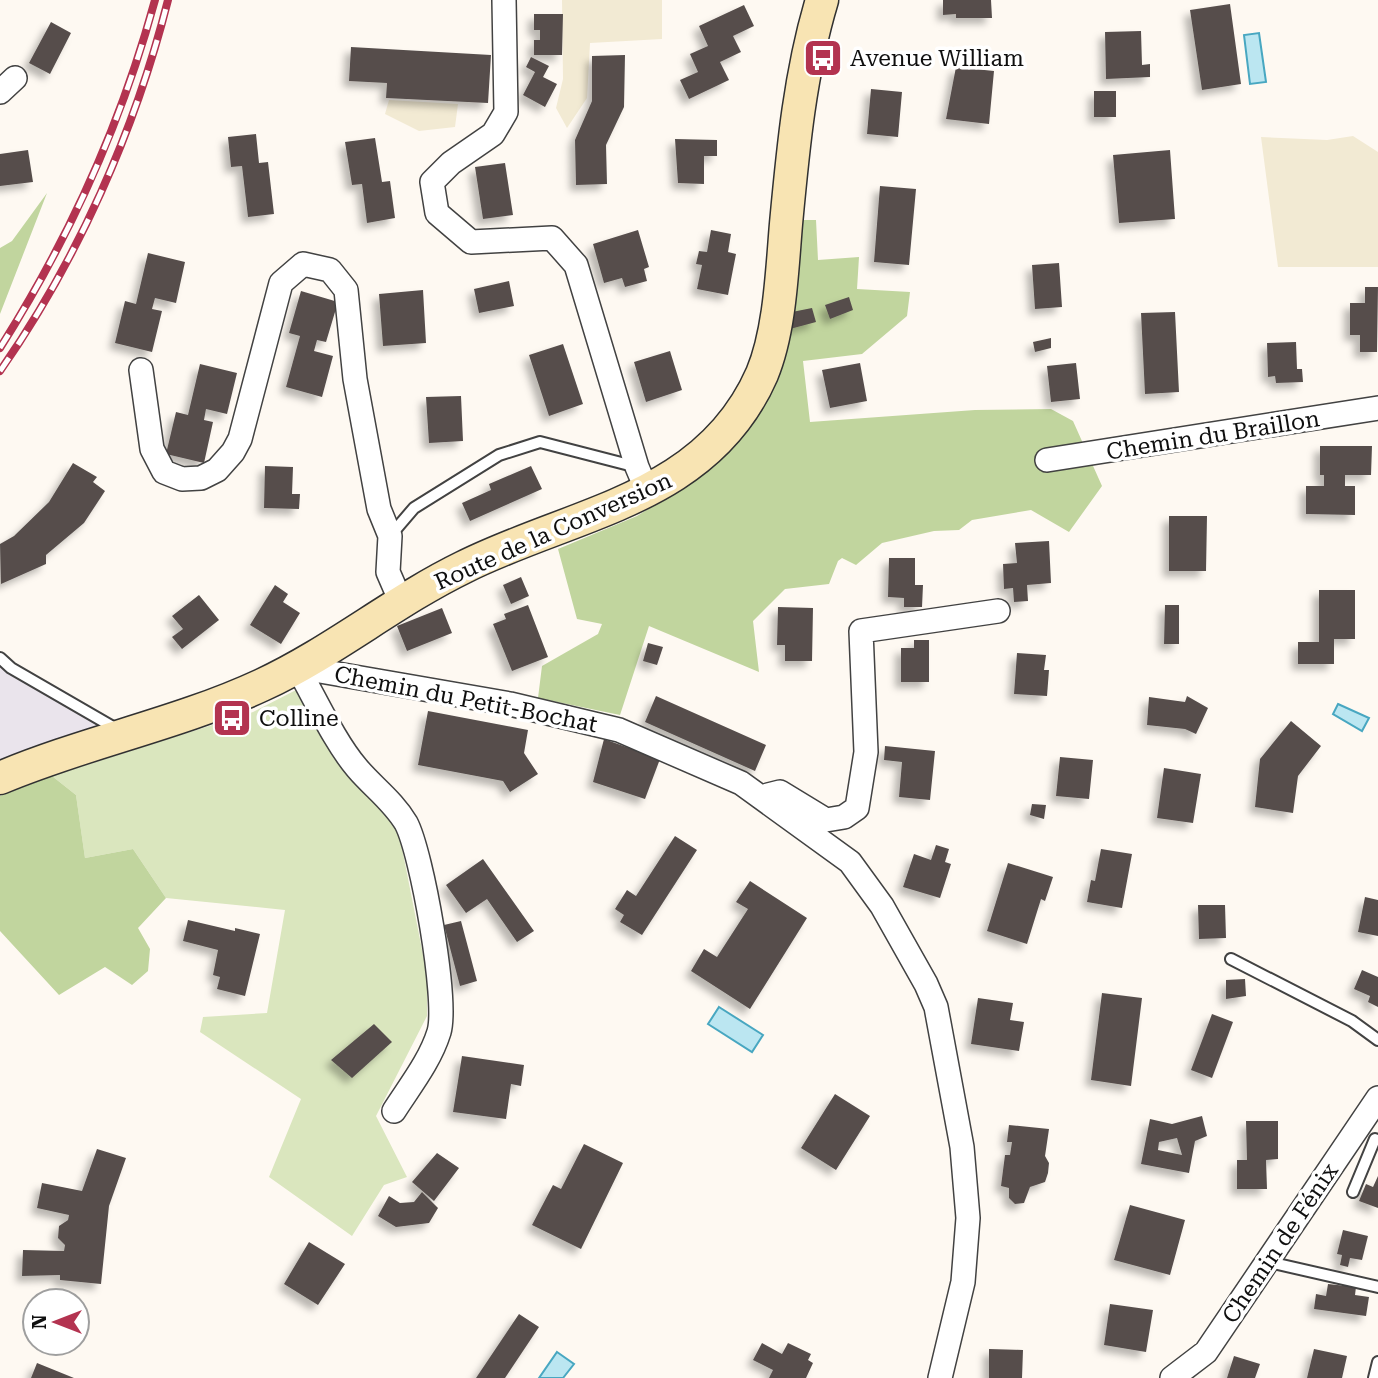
<svg xmlns="http://www.w3.org/2000/svg" width="1378" height="1378" font-family="'Roboto Serif',serif">
<style>
.industrial{fill:#eae4ec}
.farmland{fill:#f2ead3}
.green{fill:#dae6be}
.forest{fill:#c1d59e}
.water{fill:#bbe6f1;stroke:#48a7c1;stroke-width:2}
.building{fill:#564e4c;fill-rule:evenodd;filter:url(#shadow)}
.lines{fill:none;stroke-linecap:round;stroke-linejoin:round}
.service-casing{stroke:#424242;stroke-width:14}
.minor-casing{stroke:#424242;stroke-width:26}
.secondary-casing{stroke:#313131;stroke-width:35}
.service{stroke:#fff;stroke-width:10}
.minor{stroke:#fff;stroke-width:23}
.secondary{stroke:#f8e4b3;stroke-width:32}
.rail-casing{stroke:#b33350;stroke-width:8}
.rail{stroke:#fff;stroke-width:5;stroke-dasharray:16;stroke-linecap:butt}
.labels{text-anchor:middle;stroke-width:7;stroke-linejoin:round;paint-order:stroke}
.poi-label{font-size:23px;fill:#0f0f0f;stroke:#fff;text-anchor:start}
.street-label{font-size:23px;fill:#0f0f0f;stroke:#fff}
</style>
<defs>
<filter id="shadow"><feDropShadow dx="-6" dy="6" stdDeviation="3.5" flood-color="#0004"/></filter>
</defs>
<rect width="100%" height="100%" fill="#fef9f2"/>
<!-- industrial -->
<path class="industrial" d="M0 658 108 724 0 778Z"/>
<!-- farmland -->
<path class="farmland" d="M562 0H662V39L590 43 587 98 567 128 556 108 563 79Z
M389 100 458 104 455 127 419 131 385 114Z
M1353 136 1378 152V267H1278L1261 137 1327 140Z"/>
<!-- green -->
<path class="green" d="M296 690 320 721 345 773 388 814 400 838 427 975V1016L376 1116 407 1177 384 1185 352 1236 269 1177 301 1099 200 1032 203 1017 267 1013 285 910 166 898 133 849 85 858 76 795 52 776 253 712Z"/>
<!-- forest -->
<path class="forest" d="M47 193 0 314V248L12 241Z
M803 220H816L818 260 859 257 857 289 910 292 907 316 862 354 803 361 810 422 975 410 1051 409 1073 421 1102 486 1069 532 1031 510 972 520 959 530 934 531 882 543 856 565 842 558 838 561 829 584 785 589 753 621 759 672 649 626 620 715 538 698 542 666 598 634 602 624 577 619 558 549 637 516 691 482 728 452 755 418 794 304Z
M52 776 76 795 85 858 133 849 166 898 138 928 150 949 148 971 132 985 105 967 59 995 0 931V796Z"/>
<!-- water -->
<path class="water" d="M1259 33 1266 82 1250 84 1244 35Z
M1338 704 1369 718 1362 731 1333 714Z
M719 1007 763 1035 752 1052 708 1024Z
M557 1352 574 1364 563 1378H539Z"/>
<!-- building -->
<path class="building" d="M943 0H991L992 18H956V14L943 15Z
M1230 4 1241 84 1202 90 1190 10Z
M744 5 754 26 733 36 741 52 720 62 729 80 689 99 680 80 698 72 690 54 708 46 699 26Z
M534 14H563L562 55H534V40H540V30H534Z
M51 22 71 33 50 74 29 63Z
M1141 31 1142 65 1150 64V77L1106 79 1105 32Z
M351 47 491 55 488 103 386 98 387 83 349 81Z
M625 55 624 107 606 145 607 184 576 185 575 140 592 101V56Z
M531 57 549 66 543 77 557 84 545 107 523 95 535 72 526 67Z
M956 67 994 71 989 124 946 119Z
M871 89 902 92 898 137 867 134Z
M1094 91H1116V117H1094Z
M256 134 259 163 268 162 274 214 248 217 242 166 231 167 228 137Z
M375 138 382 182 390 181 395 218 367 223 362 184 352 185 345 142Z
M675 139 717 140V156H704V184L678 183Z
M28 150 33 182 0 186V154Z
M1170 150 1175 219 1119 223 1113 155Z
M505 163 513 215 483 219 475 167Z
M880 186 916 189 909 265 874 262Z
M638 230 649 267 644 269 647 281 625 287 622 278 604 283 593 244Z
M711 230 731 234 728 252 736 254 728 295 697 289 702 265 696 264 699 251 707 252Z
M148 253 185 262 176 303 155 298 152 309 162 311 152 352 115 343 125 301 136 304Z
M1059 263 1062 307 1035 309 1032 265Z
M509 281 514 306 479 313 474 289Z
M1365 287H1378L1377 352H1360V335H1350V303H1365Z
M423 290 426 343 383 346 379 294Z
M301 291 338 302 326 342 317 340 314 351 333 356 322 397 286 387 300 336 289 333Z
M849 297 853 310 830 319 825 305Z
M812 308 816 322 790 329 787 313Z
M1175 312 1179 392 1145 394 1141 313Z
M1051 338V348L1035 352 1033 342Z
M1296 342 1297 369H1302L1303 382 1276 383 1275 376 1268 377 1267 343Z
M563 344 583 404 549 416 529 355Z
M670 351 682 390 646 402 634 362Z
M860 363 867 401 830 408 822 370Z
M1076 363 1080 399 1051 402 1047 366Z
M200 364 237 373 227 414 206 409 204 420 213 422 204 463 166 454 176 412 188 415Z
M461 396 463 441 429 443 426 397Z
M1320 446H1372L1371 475H1345V486H1355V515L1306 514V486H1324V475H1320Z
M73 463 97 477 93 482 105 491 84 523 46 555V564L1 584 0 544 14 536 49 502Z
M265 466 293 467 292 494H300L299 509 264 508Z
M531 466 542 489 470 521 462 503 491 490 489 484Z
M1169 516H1207L1206 571H1169Z
M1049 541 1051 583 1027 585 1028 601 1014 602 1013 588 1004 589 1003 564 1017 563 1015 543Z
M889 558H915V585H923L922 607H904V598L888 597Z
M521 577 529 596 511 604 503 585Z
M275 585 288 594 283 602 300 613 281 644 250 625Z
M1319 590H1355V639H1334V664H1298V642H1319Z
M199 595 219 620 182 649 172 637 183 629 172 616Z
M528 605 548 657 512 671 493 624 506 619 504 614Z
M1165 605H1179V644H1164Z
M778 607 813 608 812 661H785V645H777Z
M442 608 452 633 407 651 397 626Z
M914 640H929V682H901V648H914Z
M648 643 663 647 657 665 643 661Z
M1017 653 1046 655 1044 670H1049L1047 696 1014 694Z
M656 696 766 745 755 771 645 722Z
M1187 696 1208 708 1196 734 1185 729 1147 725 1149 697 1185 702Z
M428 711 528 730 524 753 538 774 510 792 503 781 418 765Z
M1291 721 1321 746 1298 776 1293 813 1255 807 1260 759Z
M604 739 660 759 645 799 593 782Z
M885 746 935 751 930 800 899 797 902 762 884 760Z
M1060 757 1093 760 1089 799 1056 796Z
M1164 768 1201 774 1193 823 1157 818Z
M1032 804 1046 805 1044 819 1030 815Z
M675 836 697 850 642 935 620 922 624 915 615 909 627 890 636 896Z
M936 845 949 849 945 862 951 864 940 898 903 887 914 854 931 860Z
M1101 849 1132 854 1122 908 1087 902 1091 880 1095 881Z
M483 859 534 931 517 942 487 899 466 913 446 885Z
M1008 863 1053 877 1045 901 1041 899 1027 944 987 931Z
M750 881 807 918 750 1009 691 971 704 949 717 957 748 909 736 902Z
M1365 897 1378 900V936L1358 932Z
M1198 905H1225L1226 938 1199 939Z
M188 920 235 931V928L260 934 245 996 217 989 220 977 213 975 218 950 183 941Z
M461 921 477 981 460 986 444 925Z
M1362 970 1378 977V1007L1368 1002 1370 996 1354 989Z
M1245 979 1246 996 1226 999V980Z
M1102 993 1142 998 1131 1086 1091 1080Z
M978 998 1013 1003 1010 1020 1024 1022 1019 1051 971 1044Z
M1212 1014 1233 1022 1212 1078 1191 1070Z
M374 1024 392 1042 352 1078 331 1060Z
M462 1056 524 1065 521 1086 511 1084 506 1119 453 1112Z
M835 1094 870 1116 836 1170 801 1148Z
M1202 1116 1207 1136 1195 1141 1189 1173 1141 1164 1150 1119 1172 1124ZM1177 1138 1182 1155 1158 1150 1159 1142Z
M1246 1121H1278V1159L1266 1160 1267 1189H1237V1160H1247Z
M1009 1125 1049 1129 1045 1156 1049 1163 1048 1173 1045 1182 1030 1187 1024 1203 1015 1204 1009 1198V1188L1001 1186 1005 1155H1010L1012 1142H1007Z
M584 1144 623 1163 581 1249 532 1225 553 1185 561 1189Z
M97 1149 126 1158 109 1206 101 1284 60 1280V1275L22 1276 23 1250 64 1251 65 1245 58 1238 59 1226 68 1220 69 1215 37 1208 42 1183 82 1191Z
M437 1153 459 1168 434 1201 412 1182Z
M1378 1176V1208L1359 1201 1366 1184 1373 1187Z
M422 1192 438 1208 429 1223 396 1227 378 1216 389 1196 400 1203 414 1202Z
M1130 1205 1185 1220 1170 1275 1114 1260Z
M1343 1230 1368 1236 1362 1260 1350 1258 1348 1267 1340 1265 1342 1255 1337 1254Z
M309 1242 345 1264 318 1305 284 1284Z
M1328 1284 1356 1287 1355 1295 1369 1297 1366 1316 1314 1309 1316 1294 1326 1296Z
M1110 1304 1153 1310 1146 1352 1104 1345Z
M519 1314 539 1327 505 1378H476Z
M762 1343 782 1354 788 1343 811 1354 808 1360 813 1363 806 1378H769L773 1370 753 1360Z
M989 1349 1023 1350 1022 1378H989Z
M1314 1349 1347 1356 1342 1378H1307Z
M1234 1356 1260 1364 1255 1378H1227Z
M37 1363 74 1378H31Z"/>
<g class="lines">
<!-- service casing -->
<g class="service-casing">
<path id="service" d="M390 536 414 508 499 455 540 442 637 467
M0 658 11 668 120 731
M1231 959 1352 1021 1378 1040
M1353 1192 1375 1139
M1269 1262 1378 1287
M1374 1378 1378 1362"/>
</g>
<!-- minor casing -->
<g class="minor-casing">
<path id="minor" d="M504 0 506 112 493 134 451 163 432 182 437 213 471 242 552 238 576 265 637 467 648 493
M0 92 15 78
M141 370 152 449 164 472 182 479 201 478 217 470 233 452 240 439 281 283 303 264 330 270 346 290 355 379 379 509 390 536 388 572 401 602
M1047 460 1378 408
M297 667 510 704 619 730 741 783 850 862 882 906 926 984 936 1007 962 1147 968 1218 963 1282 940 1378
M297 667C315 698 334 741 357 768 373 787 393 801 406 823 422 853 448 1001 439 1032 430 1061 410 1086 394 1111
M768 795 780 792 826 820 844 817 857 808 866 752 861 631 998 611
M1172 1378 1206 1352 1378 1098"/>
</g>
<!-- secondary casing -->
<g class="secondary-casing">
<path id="secondary" d="M0 778C85 742 178 724 262 685 333 652 394 601 464 567 574 512 707 500 762 374 780 331 782 271 786 224 793 149 800 73 822 0"/>
</g>
<!-- service -->
<use href="#service" class="service"/>
<!-- minor -->
<use href="#minor" class="minor"/>
<!-- secondary -->
<use href="#secondary" class="secondary"/>
<!-- rail casing -->
<g class="rail-casing">
<path id="rail" d="M0 348C69 239 121 125 155 0
M0 371C77 261 135 131 168 0"/>
</g>
<!-- rail -->
<use href="#rail" class="rail"/>
</g>
<!-- icons -->
<defs>
<g id="bus-square" transform="scale(2.0125)"><rect x="-9" y="-9" width="18" height="18" rx="4" fill="#b33350" stroke="#fff"/><path d="M-5-6H5V4H4V6H2V4H-2V6H-4V4H-5ZM-3.5-4V0h7V-4ZM-3.5 1.2v1.5H-2V1.2ZM2 1.2v1.5H3.5V1.2Z" fill="#fff"/></g>
</defs>
<g fill-rule="evenodd">
<use href="#bus-square" x="823" y="58"/>
<use href="#bus-square" x="232" y="718"/>
</g>
<g class="labels">
<!-- poi labels -->
<g class="poi-label">
<text x="850" y="66">Avenue William</text>
<text x="259" y="726">Colline</text>
</g>
<!-- street labels -->
<g class="street-label">
<text transform="translate(1213 435) rotate(-9)" y="8">Chemin du Braillon</text>
<text transform="translate(553 531) rotate(-24)" y="8">Route de la Conversion</text>
<text transform="translate(466 699) rotate(11)" y="8">Chemin du Petit-Bochat</text>
<text transform="translate(1280 1243) rotate(-56)" y="8">Chemin de Fénix</text>
</g>
</g>
<!-- north arrow -->
<g transform="translate(56 1322) rotate(270)"><circle r="33" fill="#ffffff" stroke="#9f9f9f" stroke-width="2"/>
<path d="M0-5L12 26L0 18L-12 26Z" fill="#b33350"/>
<text y="-10" font-size="19" font-weight="bold" text-anchor="middle" fill="#0f0f0f">N</text>
</g>
</svg>
